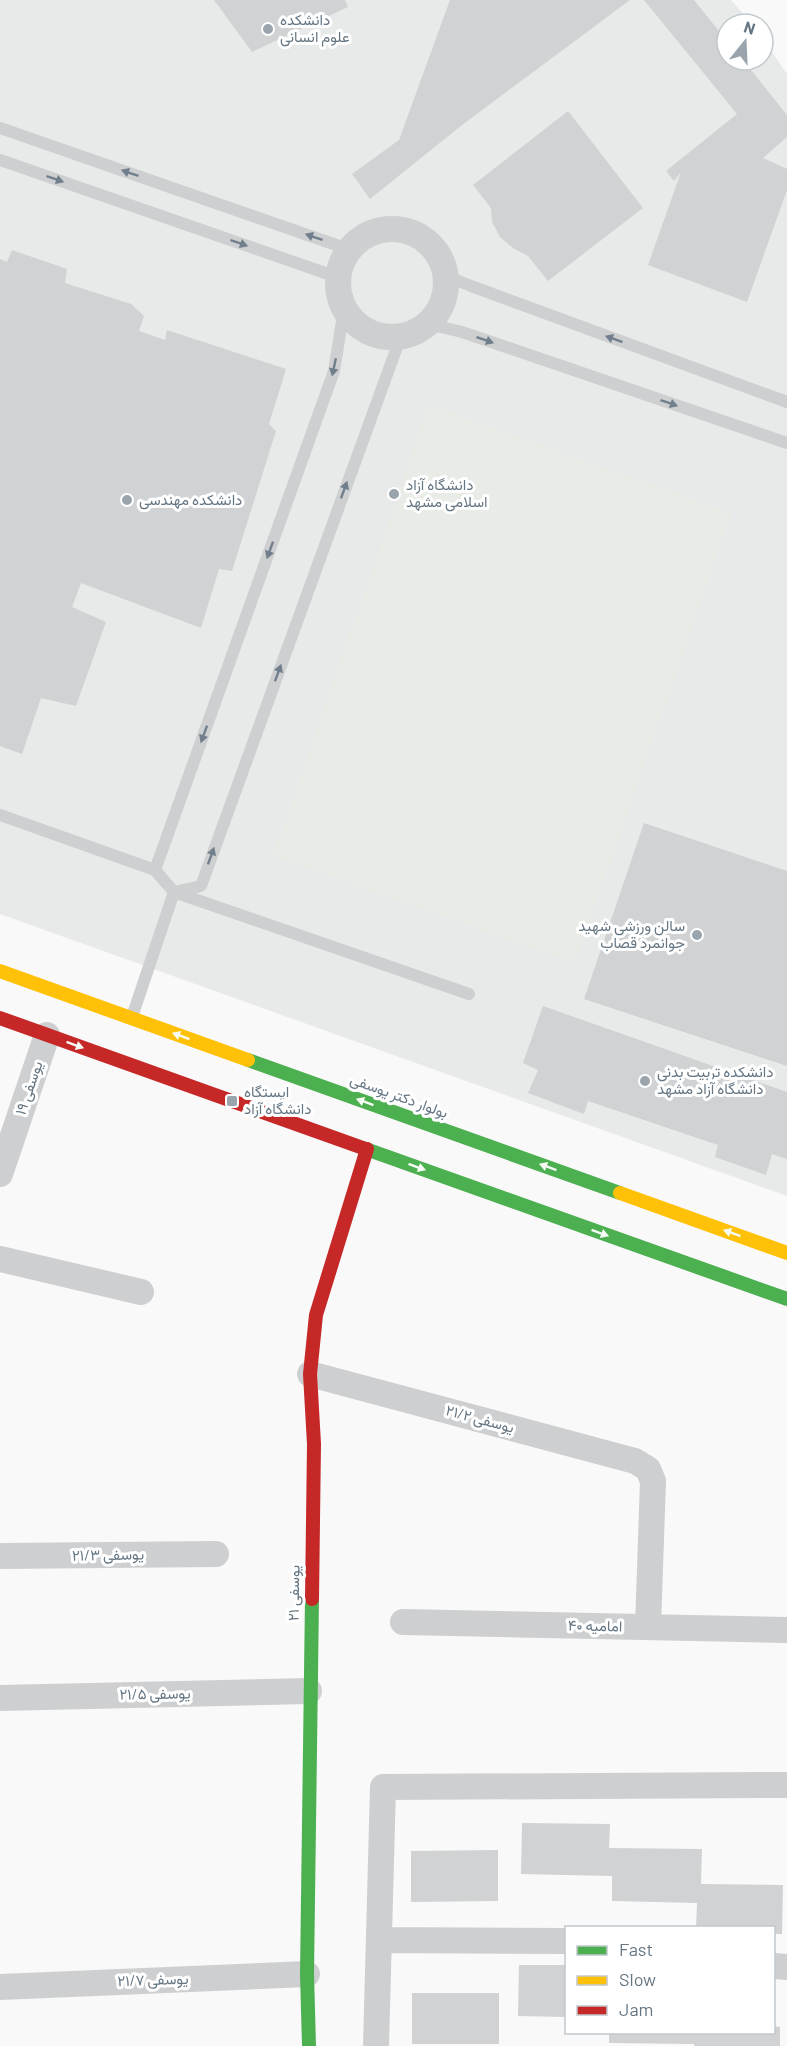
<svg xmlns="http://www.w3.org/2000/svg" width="787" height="2046" font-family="Barlow,Vazirmatn,sans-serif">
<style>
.built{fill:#e8e9e9}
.green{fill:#e8ebe6}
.building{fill:#d0d2d3}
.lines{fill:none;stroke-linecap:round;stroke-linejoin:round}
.lane{stroke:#cecfd0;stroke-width:12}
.street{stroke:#cecfd0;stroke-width:26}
.fast{stroke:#4caf50;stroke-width:14}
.slow{stroke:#ffc107;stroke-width:14}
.jam{stroke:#c62828;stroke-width:14}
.oneway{fill:#707f8b}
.oneway2{fill:#f6fbf6}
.poi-dot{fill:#99a4ac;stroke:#fff;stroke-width:2}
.labels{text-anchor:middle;stroke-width:6;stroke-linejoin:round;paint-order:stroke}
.poi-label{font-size:15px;fill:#657683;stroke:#fff;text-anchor:start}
.street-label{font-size:15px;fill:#657683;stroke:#fff}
</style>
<rect width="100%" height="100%" fill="#f9f9f9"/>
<!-- built -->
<path class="built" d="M0 0H731L752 24H727V60H763V39L787 74V1196L0 914Z"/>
<!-- green -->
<path class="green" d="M429 405 732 513 575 963 273 856Z"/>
<!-- building -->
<path class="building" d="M214 0H345L348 7 252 52Z
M450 0H630L462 125 370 199 352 174 399 140Z
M644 0H694L727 41V60H743L787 115V137L763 158 787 169V190L747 302 648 265 681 172 674 181 666 171 737 114Z
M568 111 643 208 548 281 528 256 513 248 500 237 492 222 491 208 473 185Z
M12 250 67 269 65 283 131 304 144 316 139 331 165 340 167 330 286 369 269 424 276 431 232 571 219 569 201 628 81 583 72 607 106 622 76 706 41 698 22 754 0 746V259L7 262Z
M644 823 787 871V1066L584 999Z
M543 1006 787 1092V1159L772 1154 766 1175 715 1157 718 1145 588 1101 584 1114 528 1093 538 1070 523 1063Z
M522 1823 610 1824 609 1848 702 1849 701 1884 783 1885 782 1934H774V1928H696L697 1903 612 1901V1876L521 1874Z
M498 1850V1901L411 1902V1851Z
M519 1965H566V2017L518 2016Z
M412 1993H499V2044H412Z
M774 2026 780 2027V2046H694V2044L609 2043V2032H774Z"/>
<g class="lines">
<!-- lane -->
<path class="lane" d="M0 128 342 247 367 234
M0 160 334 276 337 281
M446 276 471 286 787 402
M428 324 462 332 787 443
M0 815 155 870 174 892 469 994
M155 870 334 371 344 309
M174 892 201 886 401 336
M132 1017 174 892"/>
<!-- street -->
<path class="street" d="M338 283a54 54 0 1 1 108 0a54 54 0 1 1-108 0Z
M0 1174 47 1035
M0 1259 141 1292
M310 1374 635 1461 648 1469 653 1481 648 1627
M0 1556 216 1554
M403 1622 787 1630
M0 1698 309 1691
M379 1940 566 1941
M774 1966 787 1967
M0 1987 307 1974
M376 2046 383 1787 787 1785"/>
<!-- fast -->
<path class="fast" d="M248 1060 620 1193
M363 1148 787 1299
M309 2046 307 1974 312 1599"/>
<!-- slow -->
<path class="slow" d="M0 971 248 1060
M620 1193 787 1253"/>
<!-- jam -->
<path class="jam" d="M0 1018 363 1148
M312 1599 314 1444 310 1374 316 1315 367 1149"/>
</g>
<!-- one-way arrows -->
<defs><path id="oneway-solid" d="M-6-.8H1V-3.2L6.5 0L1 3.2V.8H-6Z" transform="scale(1.5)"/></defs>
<g class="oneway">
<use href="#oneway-solid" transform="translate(130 173) rotate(-161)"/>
<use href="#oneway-solid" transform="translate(55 179) rotate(19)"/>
<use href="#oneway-solid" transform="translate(314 237) rotate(-161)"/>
<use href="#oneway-solid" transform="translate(239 243) rotate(19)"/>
<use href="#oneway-solid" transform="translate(614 339) rotate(-160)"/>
<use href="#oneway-solid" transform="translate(485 340) rotate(19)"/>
<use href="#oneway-solid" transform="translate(334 367) rotate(102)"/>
<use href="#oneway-solid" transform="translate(669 403) rotate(19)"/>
<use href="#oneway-solid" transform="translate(344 490) rotate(-70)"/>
<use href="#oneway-solid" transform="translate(270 550) rotate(110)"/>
<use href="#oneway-solid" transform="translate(278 673) rotate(-70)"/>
<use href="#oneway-solid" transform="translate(204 734) rotate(110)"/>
<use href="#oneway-solid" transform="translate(211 856) rotate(-70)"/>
</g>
<g class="oneway2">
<use href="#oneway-solid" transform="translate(181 1036) rotate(-160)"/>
<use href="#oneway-solid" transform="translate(75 1045) rotate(20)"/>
<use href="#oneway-solid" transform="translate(365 1102) rotate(-160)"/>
<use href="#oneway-solid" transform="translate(417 1167) rotate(20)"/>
<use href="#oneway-solid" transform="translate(548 1167) rotate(-160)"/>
<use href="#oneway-solid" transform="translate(600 1233) rotate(20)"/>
<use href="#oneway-solid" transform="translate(732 1233) rotate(-160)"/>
</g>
<!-- markers -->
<g class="poi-dot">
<circle cx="268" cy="29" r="6"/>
<circle cx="394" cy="494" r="6"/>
<circle cx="127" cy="500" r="6"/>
<circle cx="697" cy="935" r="6"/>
<circle cx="645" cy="1081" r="6"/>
<rect x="226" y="1095" width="12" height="12" rx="3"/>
</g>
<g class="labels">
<!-- poi labels -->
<g class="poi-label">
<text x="280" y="25">دانشکده<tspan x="280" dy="17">علوم انسانی</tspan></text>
<text x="406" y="490">دانشگاه آزاد<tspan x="406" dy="17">اسلامی مشهد</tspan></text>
<text x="139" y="505">دانشکده مهندسی</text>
<text x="685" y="931" text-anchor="end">سالن ورزشی شهید<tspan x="685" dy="17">جوانمرد قصاب</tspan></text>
<text x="657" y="1077">دانشکده تربیت بدنی<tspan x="657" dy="17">دانشگاه آزاد مشهد</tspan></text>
<text x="244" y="1097">ایستگاه<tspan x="244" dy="17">دانشگاه آزاد</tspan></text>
</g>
<!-- street labels -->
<g class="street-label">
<text transform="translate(29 1088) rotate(-71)" y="5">یوسفی ۱۹</text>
<text transform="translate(399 1096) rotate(20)" y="5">بولوار دکتر یوسفی</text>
<text transform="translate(480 1419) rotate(15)" y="5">یوسفی ۲۱/۲</text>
<text transform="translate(108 1555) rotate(-1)" y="5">یوسفی ۲۱/۳</text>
<text transform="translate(294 1593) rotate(-89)" y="5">یوسفی ۲۱</text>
<text transform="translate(595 1626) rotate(1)" y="5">امامیه ۴۰</text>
<text transform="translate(155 1694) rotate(-1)" y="5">یوسفی ۲۱/۵</text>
<text transform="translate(153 1980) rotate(-2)" y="5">یوسفی ۲۱/۷</text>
</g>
</g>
<!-- legend -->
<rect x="565" y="1926" width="210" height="108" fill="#ffffff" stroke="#c1c8cd" stroke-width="1.5"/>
<rect x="577" y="1946" width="30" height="9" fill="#4caf50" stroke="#c1c8cd" stroke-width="1.5"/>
<text x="619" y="1956" font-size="18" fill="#657683">Fast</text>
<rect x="577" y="1976" width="30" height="9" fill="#ffc107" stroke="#c1c8cd" stroke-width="1.5"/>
<text x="619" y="1986" font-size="18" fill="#657683">Slow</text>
<rect x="577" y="2006" width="30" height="9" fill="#c62828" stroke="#c1c8cd" stroke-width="1.5"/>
<text x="619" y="2016" font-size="18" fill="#657683">Jam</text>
<!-- north arrow -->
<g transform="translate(745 42) rotate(18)"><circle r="28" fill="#ffffff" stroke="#c1c8cd" stroke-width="1.5"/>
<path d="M0-4.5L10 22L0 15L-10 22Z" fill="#99a4ac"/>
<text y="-9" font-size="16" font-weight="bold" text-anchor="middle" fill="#657683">N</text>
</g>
</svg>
